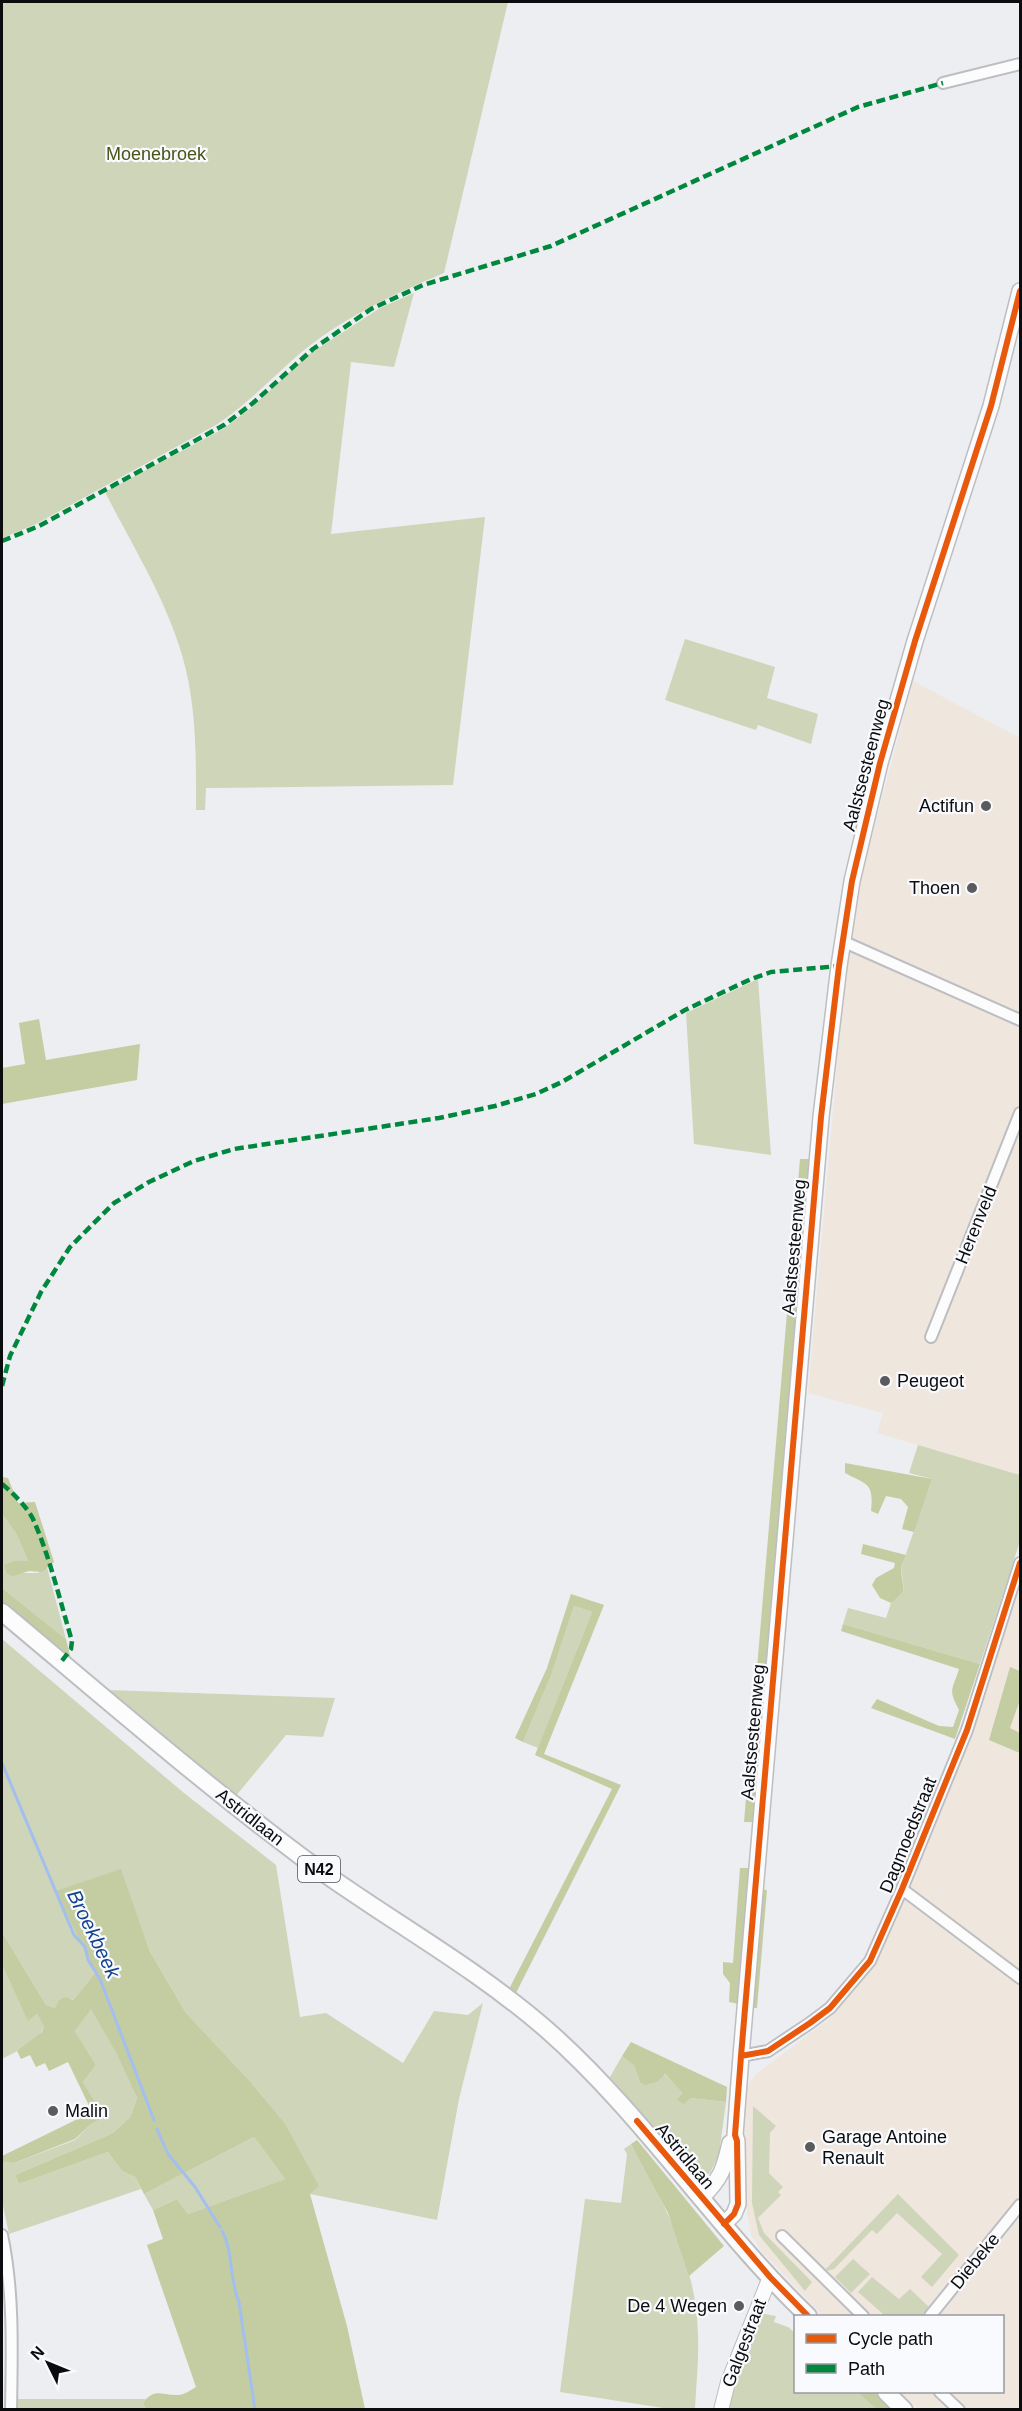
<svg xmlns="http://www.w3.org/2000/svg" width="1022" height="2411" font-family="Helvetica,sans-serif">
<style>
.industrial{fill:#efe6de}
.green{fill:#cfd5b9}
.forest{fill:#c4cca1}
.lines{fill:none;stroke-linecap:round;stroke-linejoin:round}
.stream{stroke:#a2bfef;stroke-width:3}
.minor-casing{stroke:#bdbec1;stroke-width:14}
.tertiary-casing{stroke:#bdbec1;stroke-width:16}
.secondary-casing{stroke:#bdbec1;stroke-width:18}
.primary-casing{stroke:#bdbec1;stroke-width:20}
.minor{stroke:#fcfcfd;stroke-width:10}
.tertiary{stroke:#fcfcfd;stroke-width:14}
.secondary{stroke:#fcfcfd;stroke-width:15}
.primary{stroke:#fcfcfd;stroke-width:16}
.quiet{stroke:#00873e;stroke-width:4.5;stroke-dasharray:9 4.5;stroke-linecap:butt}
.cycleway-casing{stroke:#f8fafe;stroke-width:10}
.cycleway{stroke:#e8590c;stroke-width:6}
.poi-dot{fill:#5a5b5d;stroke:#f8fafe;stroke-width:2}
.labels{text-anchor:middle;stroke-width:4.5;stroke-linejoin:round;paint-order:stroke}
.shield{fill:#f8fafe;stroke:#525356;stroke-width:1.5}
.shield-label{font-size:16px;font-weight:bold;fill:#0b0c0e}
.park-label{font-size:18px;fill:#4b5317;stroke:#f8fafe}
.street-label{font-size:18px;fill:#0b0c0e;stroke:#f8fafe}
.poi-label{font-size:18px;fill:#0b0c0e;stroke:#f8fafe;text-anchor:end}
.water-label{font-size:20px;font-style:italic;fill:#13428e;stroke:#f8fafe}
</style>
<rect width="100%" height="100%" fill="#eceef1"/>
<!-- industrial -->
<path class="industrial" d="M913 681 1020 738V1475L877 1433 883 1413 808 1393 846 964 858 889Z
M1020 1586V2409H918L899 2392H1002V2316H823L763 2253 751 2235 746 2206 743 2166 744 2099 746 2088 756 2074 828 2020 873 1966 911 1887 973 1731Z"/>
<!-- green -->
<path class="green" d="M2 2H508L444 273C392 295 340 319 297 356 270 380 246 405 216 425L36 524 2 538Z
M414 293 394 367 351 362 331 534 485 517 453 785 206 788 205 810H196C196 758 197 706 182 655 165 597 132 545 105 492L223 429 251 408 308 355 380 308Z
M685 639 775 667 767 698 818 714 811 744 758 725 756 730 665 700Z
M758 979 771 1155 694 1144 686 1013Z
M918 1445 1020 1475V1541L980 1664 843 1624 848 1608 886 1618 891 1603 900 1595 904 1588 901 1568 932 1479 909 1473Z
M2 1514 17 1535 28 1561 21 1573H38L47 1567 66 1639 2 1588Z
M574 1606 592 1612 538 1748 523 1742 552 1673Z
M2 1639 184 1793 276 1865 300 2017 326 2013 403 2063 434 2011 468 2015 483 2003 459 2099 437 2220 310 2194 284 2122 248 2079 186 2013 149 1950 95 1973 75 1998 55 2008 46 2005 2 1932Z
M108 1690 335 1698 323 1737 286 1735 235 1797Z
M2 1965 28 2020 37 2014 44 2027C38 2042 15 2052 2 2059Z
M91 2008 116 2053 137 2098 130 2117 113 2133 15 2175 19 2184 108 2152 122 2171 135 2177 141 2189 9 2234 2 2201V2158L3 2162 14 2163 75 2140 90 2125 101 2119 103 2115 83 2082 96 2065 75 2031Z
M622 2056 634 2066 640 2082 664 2074 690 2098 726 2102 719 2154 710 2173 703 2176 695 2173 610 2077Z
M753 2106 776 2126 770 2133 769 2173 783 2187 778 2192 781 2195 758 2218 764 2233 812 2282 805 2291 759 2235 752 2203Z
M254 2137 285 2179 188 2214 177 2199 153 2210 144 2194Z
M631 2144C665 2202 697 2267 698 2336 699 2361 696 2385 695 2409H670L560 2392 585 2199 621 2203 627 2154 624 2149Z
M898 2194 959 2255 932 2287 921 2277 942 2254 897 2213 877 2234 872 2230 834 2269 823 2272Z
M853 2259 870 2274 851 2293 835 2277Z
M872 2277 899 2299 910 2289 929 2307 921 2316H881L883 2314 858 2292Z
M760 2313 776 2316 774 2322 788 2327 795 2333 796 2392H857L876 2409 725 2410Z
M18 2399H146L143 2403 146 2409 17 2410Z"/>
<!-- forest -->
<path class="forest" d="M39 1019 46 1060 140 1044 137 1080 2 1104V1068L25 1064 19 1023Z
M800 1159H809L807 1200 755 1822H744Z
M845 1463 932 1479 914 1532 902 1529 908 1507 901 1499 886 1496 878 1514 871 1511C874 1482 867 1485 845 1473Z
M2 1477 8 1478 18 1503 35 1502 54 1562 42 1572 29 1571 13 1576 7 1574 4 1565 14 1561H28L17 1535 2 1514Z
M863 1544 906 1555C905 1558 901 1565 901 1569 902 1589 910 1588 891 1603L880 1598 872 1585 876 1578 894 1568 895 1563 861 1554Z
M2 1588 66 1639 71 1660 2 1602Z
M571 1594 604 1605 544 1754 621 1785 516 1993 509 1989 612 1789 535 1755 592 1612 574 1606 552 1673 523 1742 515 1738 547 1668Z
M843 1624 980 1664 955 1739 871 1708 877 1699 939 1726 953 1727 959 1710C948 1689 952 1691 959 1669L841 1631Z
M1010 1667 1020 1671V1700L1010 1728 1020 1733V1753L989 1740Z
M740 1868H752L751 1888 767 1890 757 2008H749L742 1963 739 2004 729 2002 730 1983 723 1974V1962L733 1963Z
M121 1869 149 1950 186 2013 248 2079 284 2122 319 2186 310 2194 347 2326 365 2409H146L143 2403C155 2387 161 2396 178 2395 184 2395 191 2390 196 2387L147 2245 163 2239 153 2210 177 2199 188 2214 285 2179 254 2137 144 2194 135 2177 122 2171 108 2152 19 2184 15 2175 113 2133 130 2117 137 2098 116 2053 91 2009 75 2031 96 2065 83 2082 103 2115 101 2119 90 2125 75 2139 14 2163 3 2162 2 2156 92 2112 68 2062 49 2071 45 2063 36 2067 30 2055 21 2059 17 2051 42 2032 44 2027 37 2014 28 2021 2 1965V1932L46 2005 55 2008 59 2000 66 1997 72 2000 75 1998 95 1973 56 1891Z
M631 2042 727 2087 726 2102 690 2098 684 2104 677 2100 683 2093 665 2074 657 2082 645 2085 640 2082 634 2066 622 2056Z
M637 2140 724 2246 689 2276 668 2213 631 2144Z
M857 2392H874L893 2409H876Z"/>
<g class="lines">
<!-- stream -->
<path class="stream" d="M2 1763 74 1935 85 1947 88 1960 100 1979 154 2120
M157 2129 168 2154 195 2187 220 2227
M222 2231C234 2253 229 2280 239 2302L255 2410"/>
<!-- minor casing -->
<g class="minor-casing">
<path id="minor" d="M943 83 1020 64
M842 941 1020 1020
M931 1337 1020 1113
M902 1889 1020 1978
M741 2056 768 2051 810 2023 830 2008 870 1961 902 1889 967 1730 1020 1563
M2 2235C14 2292 12 2351 11 2410
M782 2236 863 2316
M930 2316 1020 2205
M940 2392 959 2410"/>
</g>
<!-- tertiary casing -->
<g class="tertiary-casing">
<path id="tertiary" d="M721 2410 728 2382 770 2277"/>
</g>
<!-- secondary casing -->
<g class="secondary-casing">
<path id="secondary" d="M701 2198C721 2179 724 2169 730 2143
M724 2224 734 2214 738 2204 737 2141 735 2135 741 2056 821 1117 839 966 852 881 880 763 915 641 991 406 1020 291"/>
</g>
<!-- primary casing -->
<g class="primary-casing">
<path id="primary" d="M2 1612C101 1695 199 1780 303 1858 383 1917 471 1964 546 2029 644 2115 715 2227 808 2316
M886 2392 904 2410"/>
</g>
<!-- minor -->
<use href="#minor" class="minor"/>
<!-- tertiary -->
<use href="#tertiary" class="tertiary"/>
<!-- secondary -->
<use href="#secondary" class="secondary"/>
<!-- primary -->
<use href="#primary" class="primary"/>
<!-- quiet -->
<path class="quiet" d="M2 541 39 526 224 425 253 403 313 349 371 309 423 285 551 246 858 107 943 83
M2 1386 10 1356 41 1292 70 1247 114 1203 149 1182 194 1161 234 1149 439 1118 495 1106 536 1094 562 1082 685 1010 751 979 771 972 839 966
M2 1484C13 1493 27 1507 33 1519 50 1557 60 1601 72 1641L71 1649 61 1662"/>
<!-- cycleway casing -->
<g class="cycleway-casing">
<path id="cycleway" d="M741 2056 768 2051 810 2023 830 2008 870 1961 902 1889 967 1730 1020 1563
M637 2121 770 2277 808 2316
M724 2224 734 2214 738 2204 737 2141 735 2135 741 2056 821 1117 839 966 852 881 880 763 915 641 991 406 1020 291"/>
</g>
<!-- cycleway -->
<use href="#cycleway" class="cycleway"/>
</g>
<!-- markers -->
<g class="poi-dot">
<circle cx="986" cy="806" r="6"/>
<circle cx="972" cy="888" r="6"/>
<circle cx="885" cy="1381" r="6"/>
<circle cx="53" cy="2111" r="6"/>
<circle cx="810" cy="2147" r="6"/>
<circle cx="739" cy="2306" r="6"/>
</g>
<g class="labels">
<!-- shield labels -->
<rect class="shield" x="298" y="1856" width="42" height="26" rx="4.5"/>
<g class="shield-label">
<text x="319" y="1875">N42</text>
</g>
<!-- park labels -->
<g class="park-label">
<text x="156" y="160">Moenebroek</text>
</g>
<!-- street labels -->
<g class="street-label">
<text transform="translate(866 765) rotate(-75)" y="6">Aalstsesteenweg</text>
<text transform="translate(976 1225) rotate(-68)" y="6">Herenveld</text>
<text transform="translate(794 1247) rotate(-85)" y="6">Aalstsesteenweg</text>
<text transform="translate(753 1732) rotate(-85)" y="6">Aalstsesteenweg</text>
<text transform="translate(250 1817) rotate(38)" y="6">Astridlaan</text>
<text transform="translate(908 1835) rotate(-68)" y="6">Dagmoedstraat</text>
<text transform="translate(685 2156) rotate(50)" y="6">Astridlaan</text>
<text transform="translate(975 2261) rotate(-51)" y="6">Diebeke</text>
<text transform="translate(744 2343) rotate(-69)" y="6">Galgestraat</text>
</g>
<!-- poi labels -->
<g class="poi-label">
<text x="974" y="812">Actifun</text>
<text x="960" y="894">Thoen</text>
<text x="897" y="1387" text-anchor="start">Peugeot</text>
<text x="65" y="2117" text-anchor="start">Malin</text>
<text x="822" y="2143" text-anchor="start">Garage Antoine<tspan x="822" dy="21">Renault</tspan></text>
<text x="727" y="2312">De 4 Wegen</text>
</g>
<!-- water labels -->
<g class="water-label">
<text transform="translate(94 1934) rotate(64)" y="7">Broekbeek</text>
</g>
</g>
<!-- border -->
<rect width="1022" height="2411" fill="none" stroke="#0b0c0e" stroke-width="6"/>
<!-- legend -->
<rect x="794" y="2315" width="210" height="78" fill="#f8fafe" stroke="#999b9e" stroke-width="1.5"/>
<rect x="806" y="2334" width="30" height="9" fill="#e8590c" stroke="#999b9e" stroke-width="1.5"/>
<text x="848" y="2345" font-size="18" fill="#0b0c0e">Cycle path</text>
<rect x="806" y="2364" width="30" height="9" fill="#00873e" stroke="#999b9e" stroke-width="1.5"/>
<text x="848" y="2375" font-size="18" fill="#0b0c0e">Path</text>
<!-- north arrow -->
<g transform="translate(48 2363) rotate(313)" stroke="#f8fafe" stroke-width="4.5" paint-order="stroke">
<path d="M0-4.5L10 22L0 15L-10 22Z" fill="#0b0c0e"/>
<text y="-9" font-size="16" font-weight="bold" text-anchor="middle" fill="#0b0c0e">N</text>
</g>
</svg>
